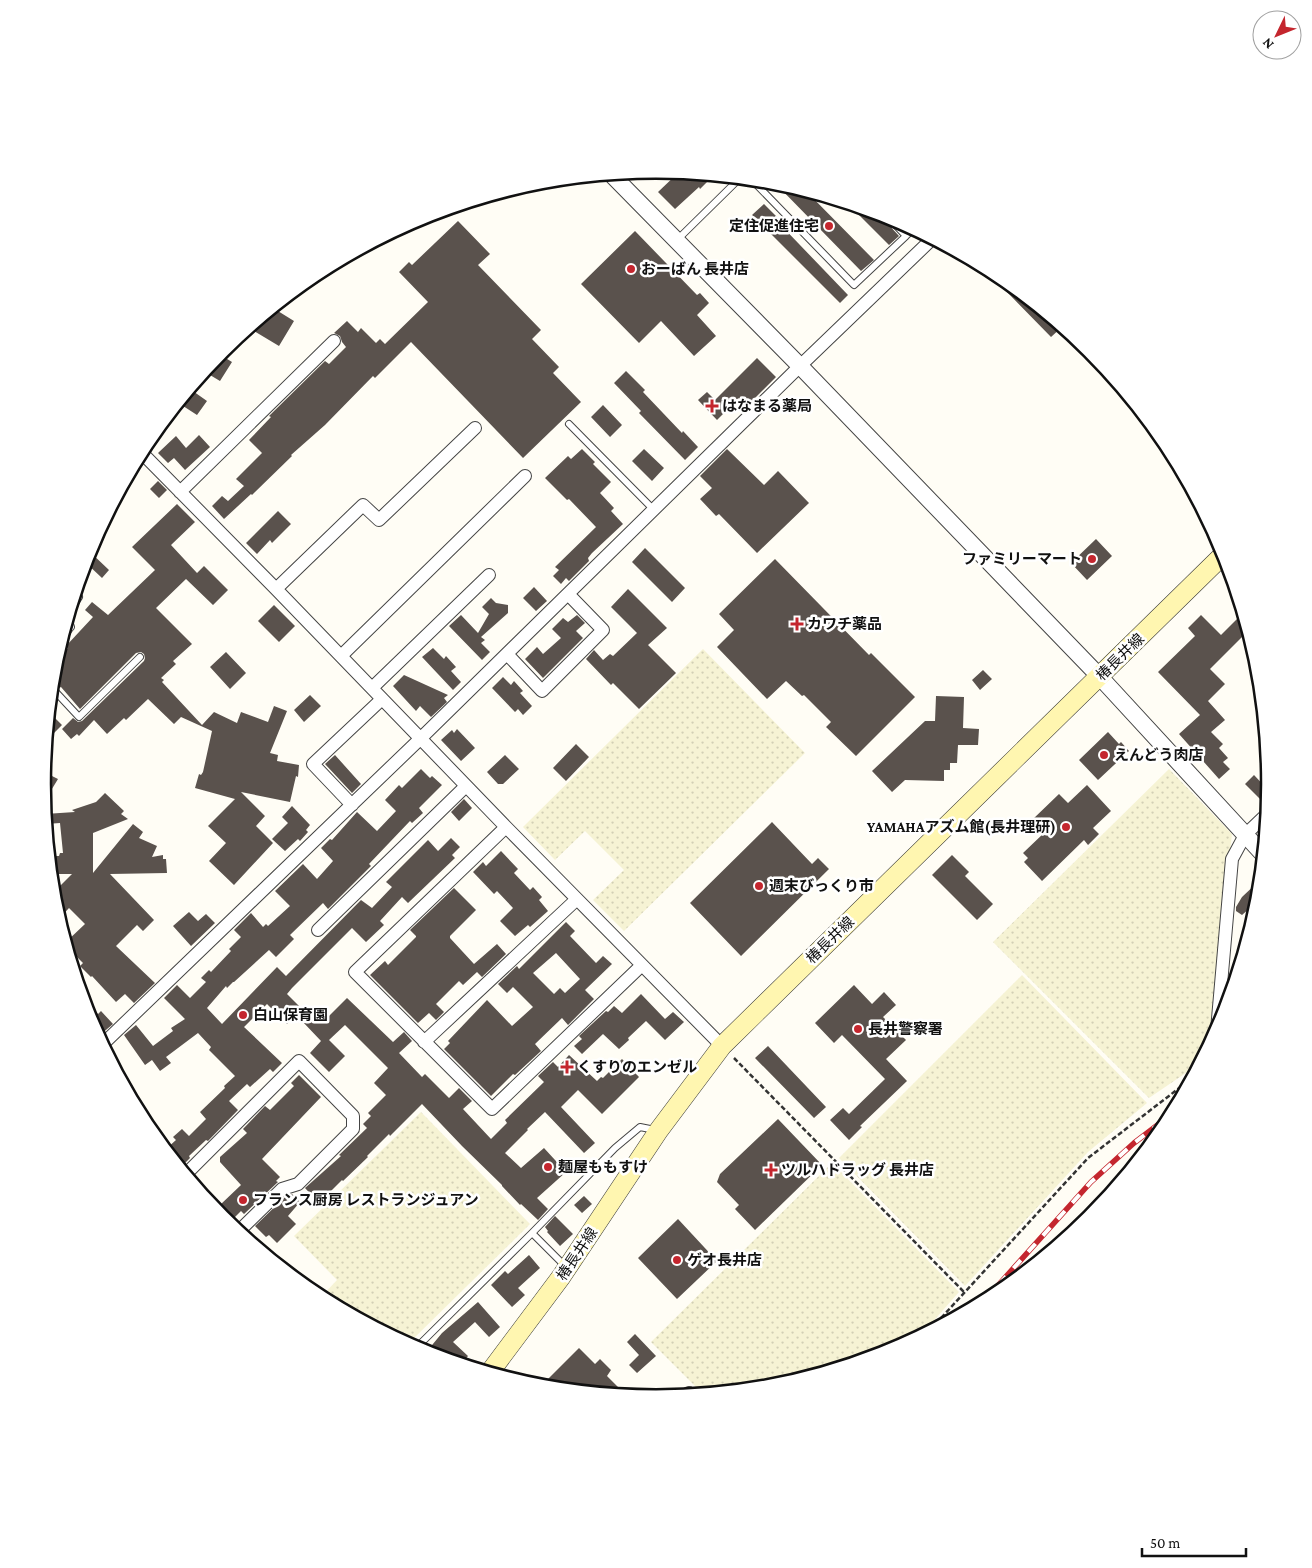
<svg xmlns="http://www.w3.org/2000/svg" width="1312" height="1568" font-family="'Crimson Pro','Noto Sans JP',serif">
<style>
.farmland{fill:url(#farmland-dots)}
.building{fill:#5a524d;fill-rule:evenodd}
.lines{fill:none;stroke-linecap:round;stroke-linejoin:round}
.service-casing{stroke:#444;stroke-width:8}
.minor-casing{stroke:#444;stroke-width:14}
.tertiary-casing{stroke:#444;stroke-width:18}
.secondary-casing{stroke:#333;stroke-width:20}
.path{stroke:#333;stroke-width:2.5;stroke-dasharray:5 2.5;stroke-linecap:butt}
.service{stroke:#fff;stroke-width:6}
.minor{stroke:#fff;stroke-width:12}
.tertiary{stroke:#fff;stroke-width:16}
.secondary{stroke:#fff6b0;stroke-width:19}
.rail-casing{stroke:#c4262e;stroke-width:5.5}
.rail{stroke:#fff;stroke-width:4;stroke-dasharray:11;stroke-linecap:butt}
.poi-dot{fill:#c4262e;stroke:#fff;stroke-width:2}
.labels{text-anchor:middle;stroke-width:5;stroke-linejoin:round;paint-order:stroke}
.poi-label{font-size:15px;font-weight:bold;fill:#111;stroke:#fff;text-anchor:start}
.street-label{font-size:15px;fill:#111;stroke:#fff}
.rim{fill:none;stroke:#111;stroke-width:2.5}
</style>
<defs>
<pattern id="farmland-dots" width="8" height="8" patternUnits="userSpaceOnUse" patternTransform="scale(1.25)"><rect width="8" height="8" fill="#f6f3d4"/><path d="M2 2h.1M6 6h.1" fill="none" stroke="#d2cfb5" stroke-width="1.8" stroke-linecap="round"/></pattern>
</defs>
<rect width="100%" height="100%" fill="#fffdf5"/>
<!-- farmland -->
<path class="farmland" d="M703 649 805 753 624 931 593 900 624 870 585 831 555 860 523 827Z
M1169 769 1232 834 1208 1046 1199 1064 1149 1098 993 942Z
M1022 975 1147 1103 1088 1152 965 1286 839 1158Z
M421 1112 530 1224 408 1344 321 1297 337 1280 294 1236Z
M832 1163 959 1292 921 1335 891 1351 775 1386 702 1393 651 1342Z
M1093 1205 1098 1208 1090 1218 1059 1243Z"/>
<!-- building -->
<path class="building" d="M678 173 713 176 700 189 699 187 675 209 658 192Z
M774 182 807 192 874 260 861 271Z
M764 204 777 217 775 219 848 295 840 303 752 215Z
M849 205 878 213 899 236 889 245Z
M458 221 490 254 478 265 541 330 532 339 559 367 553 373 581 402 523 458 411 342 375 378 373 376 325 425 291 455 292 456 252 495 251 494 224 519 212 506 222 496 228 501 244 486 236 479 262 453 249 440 271 417 269 416 325 361 329 364 346 347 342 342 340 336 334 333 347 321 358 332 361 328 376 343 380 339 385 344 428 302 399 272 409 262 412 265Z
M635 231 697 295 700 293 709 303 697 315 716 336 694 356 661 321 639 343 581 284Z
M1012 286 1062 327 1051 337 1007 292Z
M273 308 294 321 279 346 249 328Z
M219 354 232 362 220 381 205 372Z
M757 358 776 377 747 406 739 398 717 420 698 400 707 392 715 400Z
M626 371 645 390 643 392 682 433 683 431 698 447 685 460 639 413 641 411 614 383Z
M190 389 207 401 197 415 180 404Z
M603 405 622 425 610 437 591 417Z
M199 435 210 447 185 470 174 458 168 463 158 453 176 436 186 448Z
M582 449 595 462 593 464 611 482 600 493 614 508 611 511 623 524 592 553 588 558 589 561 569 581 566 578 561 584 553 576 559 570 555 567 596 527 569 499 567 500 545 478 568 456 571 459Z
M644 449 664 468 652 481 632 461Z
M727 449 764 485 778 471 809 503 757 553 719 514 716 516 700 499 712 488 700 476Z
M158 481 167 490 159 498 150 489Z
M177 504 195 522 171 545 197 573 204 566 228 590 213 605 186 579 156 608 192 644 173 661 176 664 161 678 164 680 162 682 202 725 214 712 237 723 241 712 268 722 274 706 287 711 270 753 278 755 277 761 299 765 298 777 296 776 290 802 241 792 265 816 256 826 273 843 234 885 209 861 226 843 208 826 235 799 195 788 199 774 201 775 203 772 212 731 181 717 174 724 148 699 126 720 124 718 107 734 94 720 79 736 77 734 71 739 62 729 73 718 78 722 82 721 144 661 145 658 144 654 141 652 136 653 80 709 61 687 59 688 53 681 56 659 68 648 66 646 93 617 85 610 92 602 108 615 155 570 132 547Z
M278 511 291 524 272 543 270 540 257 554 246 543Z
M1096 539 1112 556 1087 580 1071 563Z
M645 548 685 588 672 602 632 562Z
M89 551 109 570 102 578 85 562Z
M775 559 869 655 871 653 915 697 856 756 826 727 831 722 804 695 802 696 786 681 767 699 717 647 734 630 719 614Z
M534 587 547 601 536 611 523 598Z
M628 589 667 628 648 645 676 673 639 709 613 683 611 685 586 659 594 650 603 660 610 654 613 656 637 633 611 607Z
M491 598 496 603 508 605V613L481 637 485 640 481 643 490 652 482 660 449 626 461 615 478 633 489 614 482 607Z
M274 605 295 626 279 642 258 621Z
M1242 614 1248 631 1210 669 1225 684 1208 701 1225 720 1211 732 1223 744 1219 748 1228 758 1223 762 1230 769 1219 779 1179 734 1200 715 1158 672 1195 636 1188 628 1201 615 1221 635Z
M577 615 585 623 576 631 583 638 543 678 525 659 537 647 543 654 561 638 552 629 563 618 568 622Z
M433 648 444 659 446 656 456 667 451 671 461 682 453 690 422 657Z
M226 652 246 673 230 689 210 667Z
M983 670 992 679 980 690 972 680Z
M404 675 448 695 444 698 447 702 431 717 420 706 416 711 393 686Z
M503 677 511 685 514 681 523 691 520 693 532 706 523 715 518 709 515 712 492 688Z
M310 695 321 706 304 722 294 710Z
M936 696 964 697 963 728 979 729 978 745H958L957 763H950V770H944V781L905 780 892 792 872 771 925 721H935Z
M50 713 62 725 47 740 48 727Z
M457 729 475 748 461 761 441 740 452 730 454 733Z
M1108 732 1119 744 1121 742 1129 751 1098 780 1079 760Z
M576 744 589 757 566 781 553 768Z
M335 755 361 784 352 793 325 764Z
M505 755 519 769 503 784H498L487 772Z
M421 769 430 778 432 776 442 785 419 808 423 813 412 823 410 821 369 864 371 866 328 909 323 903 290 935 294 939 276 957 269 950 234 982H233L227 988 226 986 207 1008 222 1024 277 967 286 976 361 900 372 908 392 887 386 882 428 840 438 851 451 838 460 847 452 855 455 858 408 903 402 897 380 921 384 925 366 942 352 928 292 988 287 994 305 1012 296 1022 293 1018 287 1024 267 1004 244 1027 282 1063 273 1072 270 1069 250 1087 247 1084 229 1101 238 1110 208 1141 206 1140 189 1156 190 1158 181 1167 166 1149 176 1140 173 1137 182 1129 189 1136 206 1119 200 1112 225 1088 224 1086 235 1076 209 1050 211 1047 198 1033 166 1057 171 1063 160 1071 152 1060 145 1065 124 1035 136 1025 153 1046 173 1031 171 1028 185 1019 164 998 177 985 190 998 206 982 201 978 209 970 211 972 231 951 229 949 241 937 234 930 251 913 263 927 266 924 268 926 290 906 275 891 303 864 317 879 333 861 321 848 330 839 332 840 357 812 377 831 396 811 385 800 399 785 402 788Z
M48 774 58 779 44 802 43 784Z
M1254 775 1269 791 1267 806 1245 784Z
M1087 785 1111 811 1093 828 1099 834 1088 845 1084 840 1042 881 1024 862 1028 858 1023 853 1045 832 1032 820 1059 794 1068 803Z
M105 793 124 811 121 814 128 819 93 833V873L133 824 143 832 139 838 157 846 152 857 163 855V859H166L167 873 110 874 154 920 143 931 137 925 116 946 155 983 134 1003 125 994 116 1002 92 976 91 977 80 966 83 963 67 947 66 942 85 924 69 908 59 919 54 903 53 893 72 874H51V856H59L60 853H63L60 823 46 824 45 814 75 812 72 810 96 802Z
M464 799 472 808 459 821 451 812Z
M292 806 310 825 306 830 308 832 300 841 298 839 285 851 272 839 288 823 282 817Z
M772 822 812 864 818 858 829 869 741 956 690 903Z
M501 851 518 869 514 873 530 890 533 887 542 897 539 900 548 911 530 927 528 925 515 936 500 921 513 908 497 891 494 894 473 872 483 862 486 866Z
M952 855 969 872 965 876 993 904 977 920 932 875Z
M1260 880 1258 901 1242 915 1236 911V907L1242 897Z
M454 888 476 910 450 936V938L474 964 497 944 506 954 482 977 477 972 463 985 459 981 436 1004 444 1012 436 1020 429 1013 418 1023 370 975 385 961 388 965 416 937V936L410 930Z
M189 912 198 921 206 914 215 923 191 946 173 926Z
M566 922 575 931 570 936 596 963 603 956 612 964 585 990 594 999 568 1025 562 1018 535 1044 541 1051 515 1075 513 1074 491 1096 444 1049 450 1043 448 1041 487 1000 512 1026 533 1007 513 987 507 993 498 984 517 966 519 969ZM556 953 580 979 565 993 560 988 554 994 533 973Z
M854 985 872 1004 884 992 896 1005 883 1017 906 1040 886 1059 907 1081 860 1126 862 1127 849 1140 830 1120 843 1108 849 1114 885 1079 842 1035 834 1043 815 1023Z
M641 994 665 1019 673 1012 684 1022 665 1040 646 1021 628 1038 629 1040 619 1049 603 1034 582 1054 574 1046 582 1039 579 1036 606 1011 608 1012 614 1006 622 1013Z
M347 998 393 1042 404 1032 412 1041 399 1053 422 1077 425 1074 449 1098 459 1088 472 1101 463 1109 491 1139 507 1123 505 1120 544 1082 538 1076 553 1062 558 1067 569 1055 597 1081 601 1077 603 1078 622 1059 639 1077 602 1114 578 1090 561 1107 595 1143 584 1153 545 1112 527 1129 528 1130 505 1153 521 1168 544 1148 566 1172 537 1198 548 1209 538 1220 521 1204 520 1205 502 1186V1185L462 1146 422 1104 390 1136 389 1134 367 1156 368 1157 343 1181 342 1180 319 1203 305 1188 341 1156 339 1155 367 1128 363 1124 371 1116 368 1113 386 1095 374 1083 388 1068 345 1025 329 1040 345 1056 329 1072 310 1053 321 1041 302 1021 317 1008 327 1018Z
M83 999 98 1014 101 1011 113 1024 100 1035 95 1030 89 1019Z
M768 1046 826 1107 814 1118 755 1058Z
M299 1075 321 1097 262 1159 280 1177 276 1181 278 1182 244 1214 241 1211 233 1219 220 1205 241 1185 220 1162V1157L247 1133 243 1129 265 1106 270 1110 294 1086 291 1083Z
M778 1119 822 1165 755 1230 735 1209 739 1205 717 1182 720 1174Z
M292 1194 300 1202 288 1216 296 1224 277 1243 269 1235 266 1237 255 1226 286 1196Z
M584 1196 592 1204 582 1213 574 1205Z
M555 1216 573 1234 560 1246 547 1232 548 1231 545 1227Z
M678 1219 717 1261 677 1299 638 1258Z
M529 1255 540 1268 518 1288 525 1295 512 1307 491 1285 505 1271 508 1274Z
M478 1302 500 1327 489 1337 475 1322 453 1342 468 1356 462 1363 433 1354 428 1350 442 1333Z
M635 1334 656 1356 637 1373 629 1365 639 1355 627 1342Z
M579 1348 595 1364 600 1359 611 1370 607 1376 618 1387 611 1393 541 1386Z"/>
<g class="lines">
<!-- service casing -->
<g class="service-casing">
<path id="service" d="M752 180 854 285 906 236
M887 216 906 236 913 229
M677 240 739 179
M569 424 654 510
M70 611 79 597 75 594
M62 638 71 627 68 618
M52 688 79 717 140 657
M532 1233 565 1266
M416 1348 532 1233 615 1148 640 1127 655 1130"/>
</g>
<!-- minor casing -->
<g class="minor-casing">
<path id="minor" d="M141 452 276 589 506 827 722 1046
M180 492 334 341
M276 589 363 505 379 520 475 428
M507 654 542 691 603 630 568 594
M341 656 525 476
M372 688 489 575
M352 805 313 764 382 699
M506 827 355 972 492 1109 642 965
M318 930 466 786
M1217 1030 1232 859 1245 835 1267 814
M424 1042 577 899
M103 1044 420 739 800 366 932 239
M186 1174 299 1061 353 1116V1129L298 1184 282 1189 239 1231
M687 1394 689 1393"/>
</g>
<!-- tertiary casing -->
<g class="tertiary-casing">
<path id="tertiary" d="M612 175 800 366 1100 677 1263 854"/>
</g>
<!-- secondary casing -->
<g class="secondary-casing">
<path id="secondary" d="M490 1372 561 1277 659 1130 722 1046 1224 554"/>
</g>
<!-- path -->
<path class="path" d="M734 1058 964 1292
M931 1329 1088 1158 1191 1079"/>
<!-- service -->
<use href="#service" class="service"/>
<!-- minor -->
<use href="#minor" class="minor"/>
<!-- tertiary -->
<use href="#tertiary" class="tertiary"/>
<!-- secondary -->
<use href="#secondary" class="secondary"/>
<!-- rail casing -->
<g class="rail-casing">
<path id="rail" d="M984 1301 1091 1182 1134 1143 1172 1114"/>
</g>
<!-- rail -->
<use href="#rail" class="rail"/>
</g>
<!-- markers -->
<g class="poi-dot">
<circle cx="829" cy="226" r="5"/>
<circle cx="631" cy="269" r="5"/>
<path d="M709.5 398.5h5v5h5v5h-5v5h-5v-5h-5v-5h5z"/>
<circle cx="1092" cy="559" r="5"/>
<path d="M794.5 616.5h5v5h5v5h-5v5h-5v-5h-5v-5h5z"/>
<circle cx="1104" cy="755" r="5"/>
<circle cx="1066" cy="827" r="5"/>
<circle cx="759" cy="886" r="5"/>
<circle cx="243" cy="1015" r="5"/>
<circle cx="858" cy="1029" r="5"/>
<path d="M564.5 1059.5h5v5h5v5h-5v5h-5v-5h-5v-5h5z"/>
<circle cx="548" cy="1167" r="5"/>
<path d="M768.5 1162.5h5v5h5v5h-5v5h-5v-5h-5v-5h5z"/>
<circle cx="243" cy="1200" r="5"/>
<circle cx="677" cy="1260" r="5"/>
</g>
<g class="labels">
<!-- poi labels -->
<g class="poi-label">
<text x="819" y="231" text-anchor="end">定住促進住宅</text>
<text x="641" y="274">おーばん 長井店</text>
<text x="722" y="411">はなまる薬局</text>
<text x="1082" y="564" text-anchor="end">ファミリーマート</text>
<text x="807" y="629">カワチ薬品</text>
<text x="1114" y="760">えんどう肉店</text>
<text x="1056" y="832" text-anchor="end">YAMAHAアズム館(長井理研)</text>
<text x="769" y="891">週末びっくり市</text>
<text x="253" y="1020">白山保育園</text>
<text x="868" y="1034">長井警察署</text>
<text x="577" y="1072">くすりのエンゼル</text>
<text x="558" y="1172">麺屋ももすけ</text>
<text x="781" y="1175">ツルハドラッグ 長井店</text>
<text x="253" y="1205">フランス厨房 レストランジュアン</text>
<text x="687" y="1265">ゲオ長井店</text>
</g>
<!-- street labels -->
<g class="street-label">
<text transform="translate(1120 657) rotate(-44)" y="5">椿長井線</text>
<text transform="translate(830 940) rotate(-44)" y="5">椿長井線</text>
<text transform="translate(577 1254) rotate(-56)" y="5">椿長井線</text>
</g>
</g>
<!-- crop -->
<path d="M0 0H1312V1568H0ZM51 784a605 605 0 1 1 1210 0a605 605 0 1 1-1210 0Z" fill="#fff" fill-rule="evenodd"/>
<path class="rim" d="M51 784a605 605 0 1 1 1210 0a605 605 0 1 1-1210 0Z"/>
<!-- north arrow -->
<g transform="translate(1277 35) rotate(227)"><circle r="24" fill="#ffffff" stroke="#a0a0a0"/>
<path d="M0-4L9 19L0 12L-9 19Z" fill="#c4262e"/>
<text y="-8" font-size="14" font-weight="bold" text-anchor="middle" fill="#111111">N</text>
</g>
<!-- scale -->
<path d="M1142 1548v8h104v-8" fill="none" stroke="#111111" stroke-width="2.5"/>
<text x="1150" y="1548" font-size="15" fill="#111111" stroke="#ffffff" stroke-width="4" paint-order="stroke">50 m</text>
</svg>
